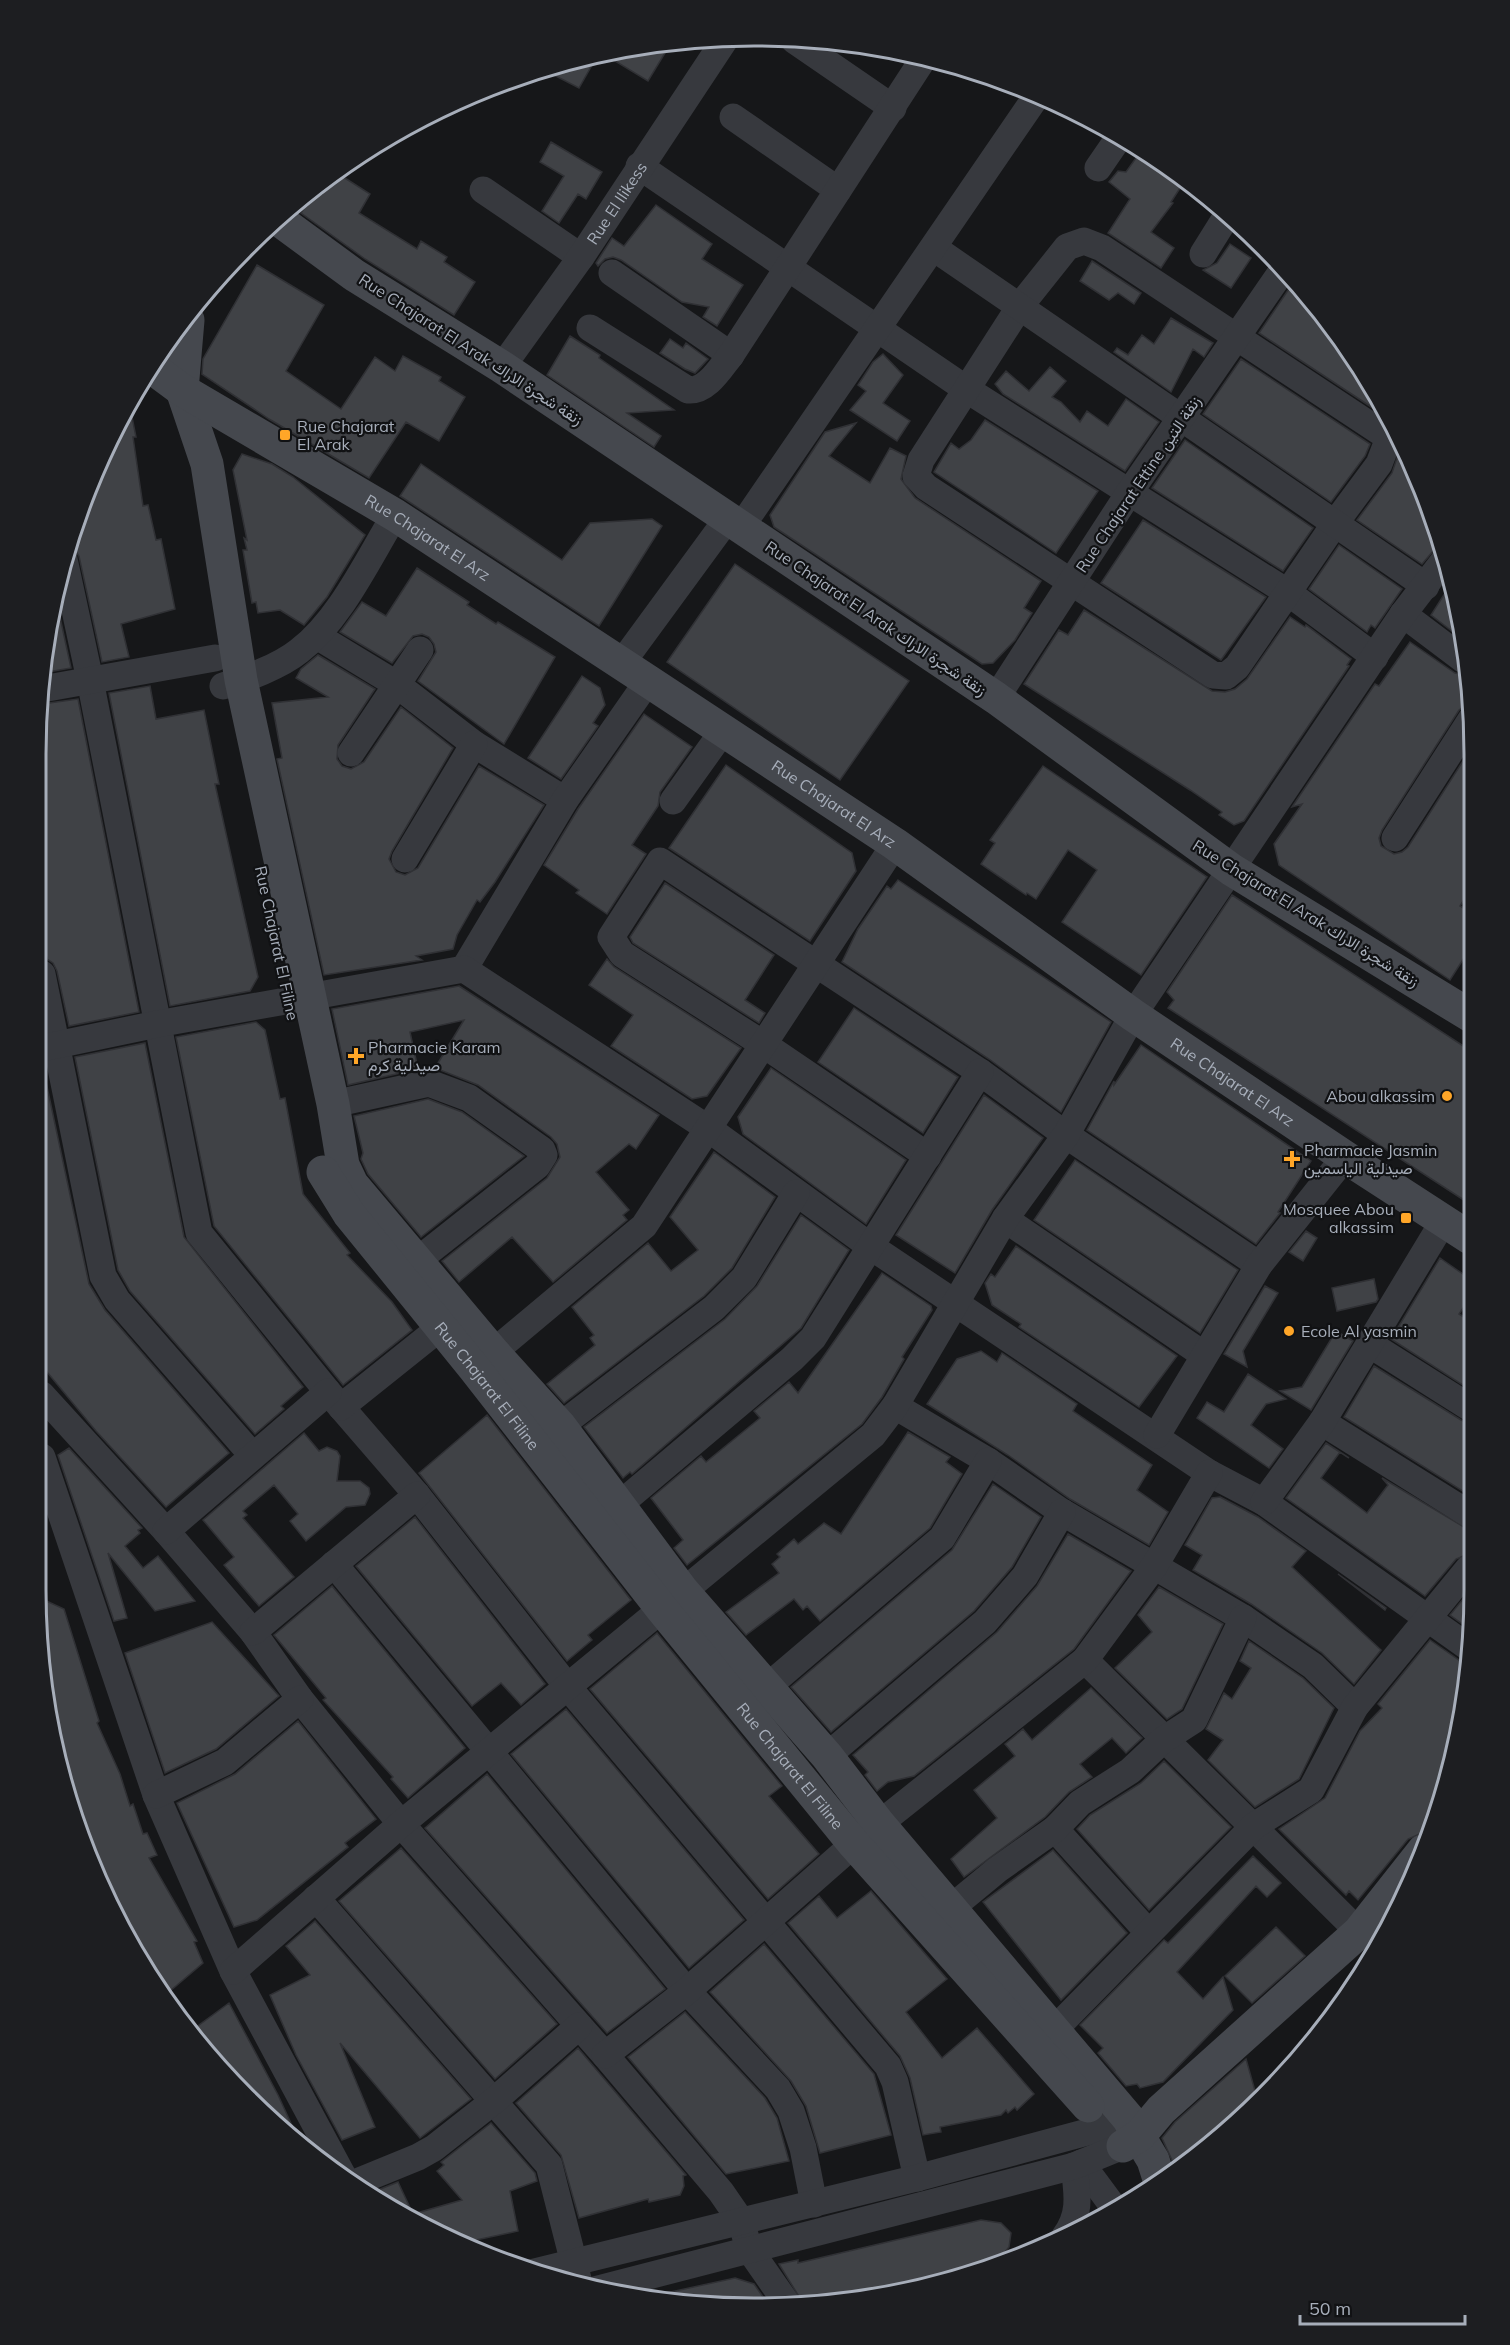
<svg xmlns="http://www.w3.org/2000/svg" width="1510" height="2345" font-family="Mulish,Vazirmatn,sans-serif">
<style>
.building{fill:#404246;stroke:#303135;stroke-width:1.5}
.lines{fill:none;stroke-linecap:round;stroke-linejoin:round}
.street{stroke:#37393e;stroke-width:27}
.secondary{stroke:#45484e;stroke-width:33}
.poi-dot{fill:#ffa628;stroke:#111214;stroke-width:2}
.labels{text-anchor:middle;stroke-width:4.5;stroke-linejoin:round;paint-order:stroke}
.street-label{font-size:16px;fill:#a7aeba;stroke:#111214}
.poi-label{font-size:16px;fill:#a7aeba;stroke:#111214;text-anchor:start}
.rim{fill:none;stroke:#a7aeba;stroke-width:3}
</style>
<rect width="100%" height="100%" fill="#161719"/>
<!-- building -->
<path class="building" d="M654 46 665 53 648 81 605 55Z
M580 59 592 65 579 88 544 70Z
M551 142 602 172 586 199 578 194 559 223 542 211 564 176 540 162Z
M1141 151 1184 182 1171 202 1173 203 1151 232 1174 248 1161 268 1108 233 1130 199 1109 182 1118 171 1126 172Z
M337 173 370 194 359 213 417 249 421 241 447 257 444 262 475 282 454 315 365 259 301 213 315 190 322 194Z
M656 205 712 244 702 259 743 285 717 326 703 317 709 307 682 302 621 260 613 257 605 259 598 266 596 263 612 238 624 246Z
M1230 244 1251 258 1231 288 1203 270 1217 263Z
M1092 261 1141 293 1134 304 1118 293 1109 300 1080 281Z
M257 265 324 305 286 371 341 409 375 357 395 371 403 356 441 377 439 381 465 397 439 441 406 422 369 478 269 419 202 374 203 359Z
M1293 283 1325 317 1388 418 1259 333Z
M1171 318 1213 343 1204 357 1193 349 1171 392 1114 352 1117 348 1128 355 1142 335 1154 344Z
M570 336 600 355 599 358 674 410 627 413 661 436 654 447 547 375Z
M670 339 683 348 686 343 708 359 695 373 685 369 660 353Z
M883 354 903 375 883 403 910 421 897 441 850 410 866 391 858 385 873 362Z
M1241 359 1370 444 1365 456 1331 502 1203 414Z
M1050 367 1066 381 1052 397 1061 402 1080 422 1087 411 1108 426 1126 399 1159 422 1125 471 1003 394 995 384 1006 371 1029 391Z
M130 407 136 437H133L143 506 148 505 156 540 161 539 175 609 121 624 129 657 102 662 79 556 70 544 110 437Z
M985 420 1098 491 1056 553 934 472 951 443 959 449 971 440Z
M856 423 829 456 870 483 890 448 906 456 901 479 915 498 1041 581 1024 608 1032 613 1015 640 993 663 982 664 774 527 770 515 825 432Z
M1185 440 1313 528 1283 571 1152 488Z
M1402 443 1440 543 1422 564 1357 520 1392 473Z
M242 454 272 464 293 477 365 535 327 597 304 625 280 610 258 613 256 602 252 603 243 550H247L244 538 247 540 233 470Z
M421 464 562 560 590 523 652 519 662 526 599 626 400 496Z
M1143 520 1266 597 1221 660 1101 583Z
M1339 545 1402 589 1375 628 1371 625 1367 632 1309 589Z
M735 564 909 681 840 780 667 662Z
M417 568 469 602 467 605 496 624 498 622 555 657 504 744 418 681 436 652 434 644 429 637 422 634 413 636 392 663 340 632 362 602 386 616Z
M1452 582 1461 638 1431 615Z
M55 594 71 668 42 673V661Z
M1084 610 1212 691 1225 692 1235 689 1247 679 1290 617 1305 627 1306 625 1351 659 1347 665 1349 666 1244 821 1234 825 1219 815 1222 812 1190 790 1024 684 1059 630 1068 635Z
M1410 642 1455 673 1467 675 1472 702 1459 710 1382 830 1379 838 1381 846 1394 854 1402 852 1408 847 1472 747V887L1460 906 1472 913 1471 947 1450 980 1279 865 1274 844 1302 804 1292 807 1375 684 1379 686Z
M318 655 375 689 338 745 337 759 342 766 351 769 364 762 401 707 453 748 392 851 389 859 396 872 405 875 418 868 479 766 544 805 495 882 480 902 477 900 457 935 453 949 416 956 422 960 324 975 277 759 282 758 272 703 328 697 296 678 301 669Z
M582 676 600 688 605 705 593 723 598 726 561 779 528 758Z
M150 686 156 719 204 710 219 784H215L258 977 250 991 170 1006 109 693Z
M78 699 139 1012 69 1026 57 971 53 963 47 959 43 943 46 942 42 921V704Z
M644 714 692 747 660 792 658 806 632 845 646 854 607 914 576 893 579 890 544 865 578 809Z
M726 765 852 853 856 871 810 941 669 848Z
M1043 766 1207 877 1141 975 1062 922 1097 870 1068 850 1036 899 1027 893 1026 895 981 864 995 843 990 840Z
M898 880 1111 1022 1061 1112 989 1059 842 962 858 929 887 886 891 889Z
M665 883 774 955 745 1000 765 1013 759 1023 633 943 630 937Z
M1232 895 1471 1051 1470 1204 1168 1008 1174 1000 1167 992Z
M607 959 614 967 741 1048 707 1096 692 1099 611 1046 633 1015 589 985Z
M459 986 659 1115 636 1149 629 1144 596 1172 629 1210 623 1215 627 1220 553 1282 512 1237 459 1282 442 1261 547 1178 560 1157 557 1144 551 1137 478 1085 435 1068 464 1020 410 1032 418 1069 348 1085 332 1009Z
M854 1008 958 1077 923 1133 818 1062Z
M256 1022 265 1030 280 1099 285 1098 303 1194 350 1253 347 1255 392 1302 412 1330 343 1385 214 1226 176 1037Z
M145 1043 184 1237 303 1387 281 1406 284 1409 255 1434 130 1291 118 1270 75 1057Z
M1141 1045 1311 1161 1278 1212 1280 1213 1256 1244 1087 1130 1114 1081V1085Z
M42 1063 89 1284 105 1310 229 1453 166 1507 96 1431 42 1366Z
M771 1068 906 1160 866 1224 743 1134 738 1117Z
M984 1095 1043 1138 992 1210 955 1273 896 1235Z
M428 1099 462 1112 524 1156 421 1237 368 1174 361 1159 363 1153 354 1116Z
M714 1152 775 1197 732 1268 704 1296 564 1403 547 1384 595 1345 590 1338 594 1335 572 1307 648 1243 671 1271 698 1250 670 1217Z
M1075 1160 1238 1270 1200 1333 1034 1220Z
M801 1215 849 1250 801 1328 632 1474 630 1472 623 1478 584 1427 725 1319 757 1286Z
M1306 1231 1317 1238 1303 1261 1289 1252Z
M1016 1246 1177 1356 1139 1407 1019 1327 1021 1324 992 1305 985 1283 991 1274 995 1277Z
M1440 1258 1470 1279V1298L1459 1314 1470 1321 1469 1389 1391 1339Z
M882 1273 931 1306 932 1310 902 1357 904 1359 882 1397 862 1424 687 1565 674 1548 683 1540 651 1498 701 1456 706 1462 760 1418 754 1411 789 1382 798 1393Z
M1374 1279 1378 1299 1376 1302 1337 1311 1332 1288Z
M1265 1286 1278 1293 1243 1351 1247 1367 1224 1354Z
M1336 1331 1353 1341 1311 1410 1280 1391 1302 1387Z
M981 1351 997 1362 1002 1353 1077 1404 1073 1411 1152 1465 1137 1490 1168 1512 1149 1545 1070 1499 1008 1455 927 1404 957 1359Z
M1374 1366 1461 1420 1469 1423V1495L1344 1417Z
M1248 1374 1286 1399 1266 1404 1251 1425 1283 1449 1269 1468 1197 1418 1207 1402 1224 1412Z
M487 1415 631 1600 588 1635 592 1640 567 1661 419 1473Z
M908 1432 950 1457 946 1462 962 1474 930 1528 820 1621 807 1606 803 1610 794 1599 746 1635 726 1612 779 1573 772 1564 780 1557 777 1554 794 1539 798 1544 824 1523 841 1534Z
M304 1433 319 1451 327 1447 337 1451 340 1456 337 1481H360L369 1488 370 1494 365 1505 346 1507 306 1541 290 1521 298 1514 274 1485 243 1511 247 1515 243 1518 294 1577 259 1606 224 1565 234 1557 203 1520Z
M1326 1443 1349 1458 1340 1452 1321 1478 1367 1513 1388 1485 1382 1478 1469 1530 1468 1554 1456 1559 1425 1596 1286 1498Z
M69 1448 142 1528 138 1530 140 1533 125 1546 143 1568 158 1556 195 1601 155 1611 108 1553 127 1618 114 1621 58 1455Z
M993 1484 1041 1517 1012 1567 974 1611 831 1732 791 1687 952 1550Z
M1220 1497 1258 1517 1306 1551 1292 1567 1381 1650 1354 1684 1322 1653 1251 1604 1193 1570 1202 1555 1185 1545 1212 1498Z
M415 1517 545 1684 521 1705 501 1683 472 1706 356 1566Z
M1068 1534 1131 1571 1074 1649 914 1776 888 1782 877 1791 865 1775 868 1772 853 1755 997 1632 1037 1586Z
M1338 1574 1386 1608 1385 1610Z
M332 1586 465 1748 408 1798 391 1779 393 1777 323 1700 326 1698 274 1635Z
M1159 1587 1223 1624 1182 1709 1167 1719 1115 1668 1152 1632 1138 1615Z
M1468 1593V1628L1450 1615Z
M42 1599 64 1609 99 1721 97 1723 120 1774 130 1806 133 1804 143 1834 147 1833 157 1855 149 1858 197 1941 194 1942 203 1963 163 1997 157 1990 121 1911 94 1846 88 1848 66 1784 42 1684Z
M212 1622 279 1696 216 1749 165 1773 125 1653Z
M657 1633 782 1786 769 1796 819 1854 768 1899 590 1689Z
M1430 1640 1459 1660 1468 1663V1684L1431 1821 1422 1833 1408 1839 1358 1900 1349 1891 1346 1895 1279 1829 1325 1798 1360 1731 1382 1708 1378 1704Z
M1249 1641 1303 1678 1334 1708 1299 1779 1255 1807 1208 1760 1223 1740 1206 1729 1224 1693 1232 1699 1251 1668 1240 1661Z
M1091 1688 1142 1738 1126 1753 1112 1738 1080 1764 1092 1777 1069 1792 1045 1817 964 1877 951 1859 997 1818 974 1790 1015 1756 1005 1744 1023 1729 1032 1740Z
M566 1709 744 1920 689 1968 511 1754Z
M298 1721 376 1819 345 1843 348 1847 257 1920 234 1927 177 1803 235 1774Z
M1164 1761 1231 1827 1149 1910 1077 1829 1090 1815 1141 1783Z
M487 1774 665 1989 607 2033 425 1828Z
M401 1848 557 2024 495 2079 339 1901Z
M1053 1850 1127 1933 1061 2000 983 1902Z
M1253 1856 1281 1883 1267 1897 1256 1886 1177 1972 1203 1999 1223 1977 1233 2010 1163 2082 1140 2088 1137 2084 1126 2086 1098 2053 1103 2048 1080 2025 1164 1940 1168 1943Z
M871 1891 947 1979 906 2012 942 2058 977 2028 1034 2094 1017 2110 1015 2107 1008 2113 1006 2110 1001 2115 940 2127 941 2132 923 2135 910 2078 900 2056 788 1923 819 1896 837 1918Z
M315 1921 471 2099 420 2138 340 2043 375 2127 342 2140 296 2055 270 1995 310 1975 286 1946Z
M1276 1927 1305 1956 1252 2003 1225 1976Z
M764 1944 874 2074 891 2135 820 2153 806 2106 791 2081 710 1992Z
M229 2003 278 2095 302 2147 246 2098 191 2031Z
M685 2012 765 2098 777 2118 789 2161 726 2174 628 2057Z
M578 2048 686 2175 683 2176 684 2186 680 2195 649 2202 648 2199 579 2218 561 2155 516 2103Z
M1246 2059 1257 2098 1176 2169 1162 2138 1175 2122Z
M491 2123 535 2173 537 2181 510 2191 518 2231 462 2243 396 2213 368 2194 398 2182 413 2214 462 2200 437 2171 444 2165 441 2162Z
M981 2220 1001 2223 1011 2233 1009 2247 993 2267 961 2278 933 2283 932 2280 882 2292 803 2303 779 2264 798 2260V2263Z
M735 2278 754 2284 770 2307 754 2309 652 2299V2296Z"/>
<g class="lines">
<!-- street -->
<g class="street">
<path d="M794 40 893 108"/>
<path d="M733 117 838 190"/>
<path d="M639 166 966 389 1290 594 1375 657"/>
<path d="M1098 168 1120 136"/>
<path d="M483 190 581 257"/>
<path d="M1084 241 1102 248 1385 435 1387 443 1379 464 1336 522 1237 667 1226 676 1213 675 926 487 916 476 921 460 1020 306 1067 247Z"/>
<path d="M934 248 1426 586"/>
<path d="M1203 254 1228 214"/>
<path d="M612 273 731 355"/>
<path d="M590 328 688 390C707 392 721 367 731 355L920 64 916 58"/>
<path id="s1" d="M502 367 581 257 726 38"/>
<path d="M741 527 1036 97"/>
<path d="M64 559 90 680 199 1233 328 1392 417 1495 567 1686 888 2066 895 2082 917 2178"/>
<path d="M1403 614 1464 660"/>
<path d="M317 636 396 684 474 744 565 800"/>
<path d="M621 664 728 518"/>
<path d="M223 686C247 678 279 667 299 651 340 620 368 559 395 515"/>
<path d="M42 689 215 658"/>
<path d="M996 698 1129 493 1282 271"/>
<path d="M351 753 420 650"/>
<path d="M673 801 723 731"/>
<path d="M1395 838 1472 718"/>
<path d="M405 859 474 744"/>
<path d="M464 969 565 800 648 681"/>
<path d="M42 974 103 1276 117 1300 252 1455"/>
<path d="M42 1048 157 1024 464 969 709 1129 870 1246 1209 1473 1264 1502 1468 1647"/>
<path d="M333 1104 429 1083 469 1098 542 1150 544 1155 537 1166 418 1260"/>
<path d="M928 1156 763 1044 622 954 611 937 660 861 980 1072 1066 1135 1259 1265"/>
<path d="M1005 1219 1204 1355"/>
<path d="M1371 1345 1469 1407"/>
<path d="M478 1365 644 1226 895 844"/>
<path d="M42 1395 166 1531 253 1632 300 1699 401 1824 605 2055 721 2192 741 2221 749 2249 788 2305"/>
<path d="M895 1406 988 1461 1062 1512 1243 1618 1313 1666 1355 1707"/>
<path d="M341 1407 441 1327"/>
<path d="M1322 1422 1469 1514"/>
<path d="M560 1426 714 1308 744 1278 796 1193"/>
<path d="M1157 1435 1259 1265 1345 1157"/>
<path d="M42 1457 156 1795 233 1971 344 2178"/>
<path d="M1264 1502 1322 1422 1443 1222"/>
<path d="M619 1505 792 1359 813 1338 980 1072"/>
<path d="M166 1531 328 1392"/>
<path d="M334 1564 687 1991 778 2089 791 2111 803 2148 814 2204"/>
<path d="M253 1632 417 1495"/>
<path d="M1085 1660 1359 1932"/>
<path d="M767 1687 942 1538 988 1461"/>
<path d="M827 1756 985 1622 1025 1576 1062 1512"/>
<path d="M156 1795 225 1762 300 1699"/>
<path d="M1055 1829 1148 1932"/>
<path d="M316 1898 549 2165 578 2279"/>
<path d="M951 1908 997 1870 1055 1829 1080 1803 1130 1771 1163 1740 1194 1720 1243 1618"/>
<path d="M233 1971 401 1824 873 1435 895 1406 1005 1219 1066 1135 1133 1015 1403 614 1446 558"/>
<path d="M1054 2030 1254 1826 1311 1790 1355 1707 1468 1569"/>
<path d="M605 2055 687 1991 854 1844 1085 1660 1155 1565 1209 1473"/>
<path d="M1081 2163 1115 2209"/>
<path d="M352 2184 418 2157 434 2148 495 2100 579 2026"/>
<path d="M1065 2236C1082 2213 1077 2192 1074 2166"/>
<path d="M530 2273 917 2178 1106 2127"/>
<path d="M594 2290 1074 2166 1123 2146"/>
</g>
<!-- secondary -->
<g class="secondary">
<path d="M279 220 354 275 502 367 996 698 1232 870 1471 1016"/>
<path d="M188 320 182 390 207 464 241 680 333 1104 343 1165 352 1184 494 1353 560 1426 682 1590 827 1756 879 1824 1128 2118 1153 2160 1160 2182"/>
<path id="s2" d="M155 370 182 390 395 515 648 681 895 844 1133 1015 1345 1157 1470 1238"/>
<path id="s3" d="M323 1172 349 1214 474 1368 662 1609 854 1844 1088 2106"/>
<path d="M1123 2146 1140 2135 1161 2110 1359 1932 1423 1851"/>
</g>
</g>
<!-- markers -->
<g class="poi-dot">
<rect x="279" y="429" width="12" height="12" rx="3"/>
<path d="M353 1047h6v6h6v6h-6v6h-6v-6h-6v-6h6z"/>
<circle cx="1447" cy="1096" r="6"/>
<path d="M1289 1150h6v6h6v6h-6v6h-6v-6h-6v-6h6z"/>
<rect x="1400" y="1212" width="12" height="12" rx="3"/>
<circle cx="1289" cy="1331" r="6"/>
</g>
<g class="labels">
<!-- street labels -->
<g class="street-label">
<text dy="6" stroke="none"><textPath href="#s1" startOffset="200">Rue El Ilikess</textPath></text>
<text transform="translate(471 349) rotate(33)" y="6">Rue Chajarat El Arak زنقة شجرة الاراك</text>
<text transform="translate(1138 484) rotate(-56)" y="6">Rue Chajarat Ettine زنقة التين</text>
<text dy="6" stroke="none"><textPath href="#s2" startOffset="320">Rue Chajarat El Arz</textPath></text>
<text transform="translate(876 618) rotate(34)" y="6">Rue Chajarat El Arak زنقة شجرة الاراك</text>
<text dy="6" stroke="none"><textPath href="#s2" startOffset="806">Rue Chajarat El Arz</textPath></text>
<text transform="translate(1306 913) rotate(32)" y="6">Rue Chajarat El Arak زنقة شجرة الاراك</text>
<text transform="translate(277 943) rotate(78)" y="6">Rue Chajarat El Filine</text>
<text dy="6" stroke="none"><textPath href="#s2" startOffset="1292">Rue Chajarat El Arz</textPath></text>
<text dy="6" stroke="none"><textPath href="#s3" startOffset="270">Rue Chajarat El Filine</textPath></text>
<text dy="6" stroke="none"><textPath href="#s3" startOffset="756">Rue Chajarat El Filine</textPath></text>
</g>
<!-- poi labels -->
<g class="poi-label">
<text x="297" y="432">Rue Chajarat<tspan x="297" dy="18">El Arak</tspan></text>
<text x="368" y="1053">Pharmacie Karam<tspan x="368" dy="18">صيدلية كرم</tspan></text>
<text x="1435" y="1102" text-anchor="end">Abou alkassim</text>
<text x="1304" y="1156">Pharmacie Jasmin<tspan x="1304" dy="18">صيدلية الياسمين</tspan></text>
<text x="1394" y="1215" text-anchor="end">Mosquee Abou<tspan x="1394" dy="18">alkassim</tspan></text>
<text x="1301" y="1337">Ecole Al yasmin</text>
</g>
</g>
<!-- crop -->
<path d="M0 0H1510V2345H0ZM754 46H756A708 708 0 0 1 1464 754V1590A708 708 0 0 1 756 2298H754A708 708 0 0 1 46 1590V754A708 708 0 0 1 754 46Z" fill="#1d1e21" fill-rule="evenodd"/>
<path class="rim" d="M754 46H756A708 708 0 0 1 1464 754V1590A708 708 0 0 1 756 2298H754A708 708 0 0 1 46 1590V754A708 708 0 0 1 754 46Z"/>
<!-- scale -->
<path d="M1300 2315v9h165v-9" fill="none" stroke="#a7aeba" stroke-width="3"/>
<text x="1309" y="2315" font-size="18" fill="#a7aeba" stroke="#111214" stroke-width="4.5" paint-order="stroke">50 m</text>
</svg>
